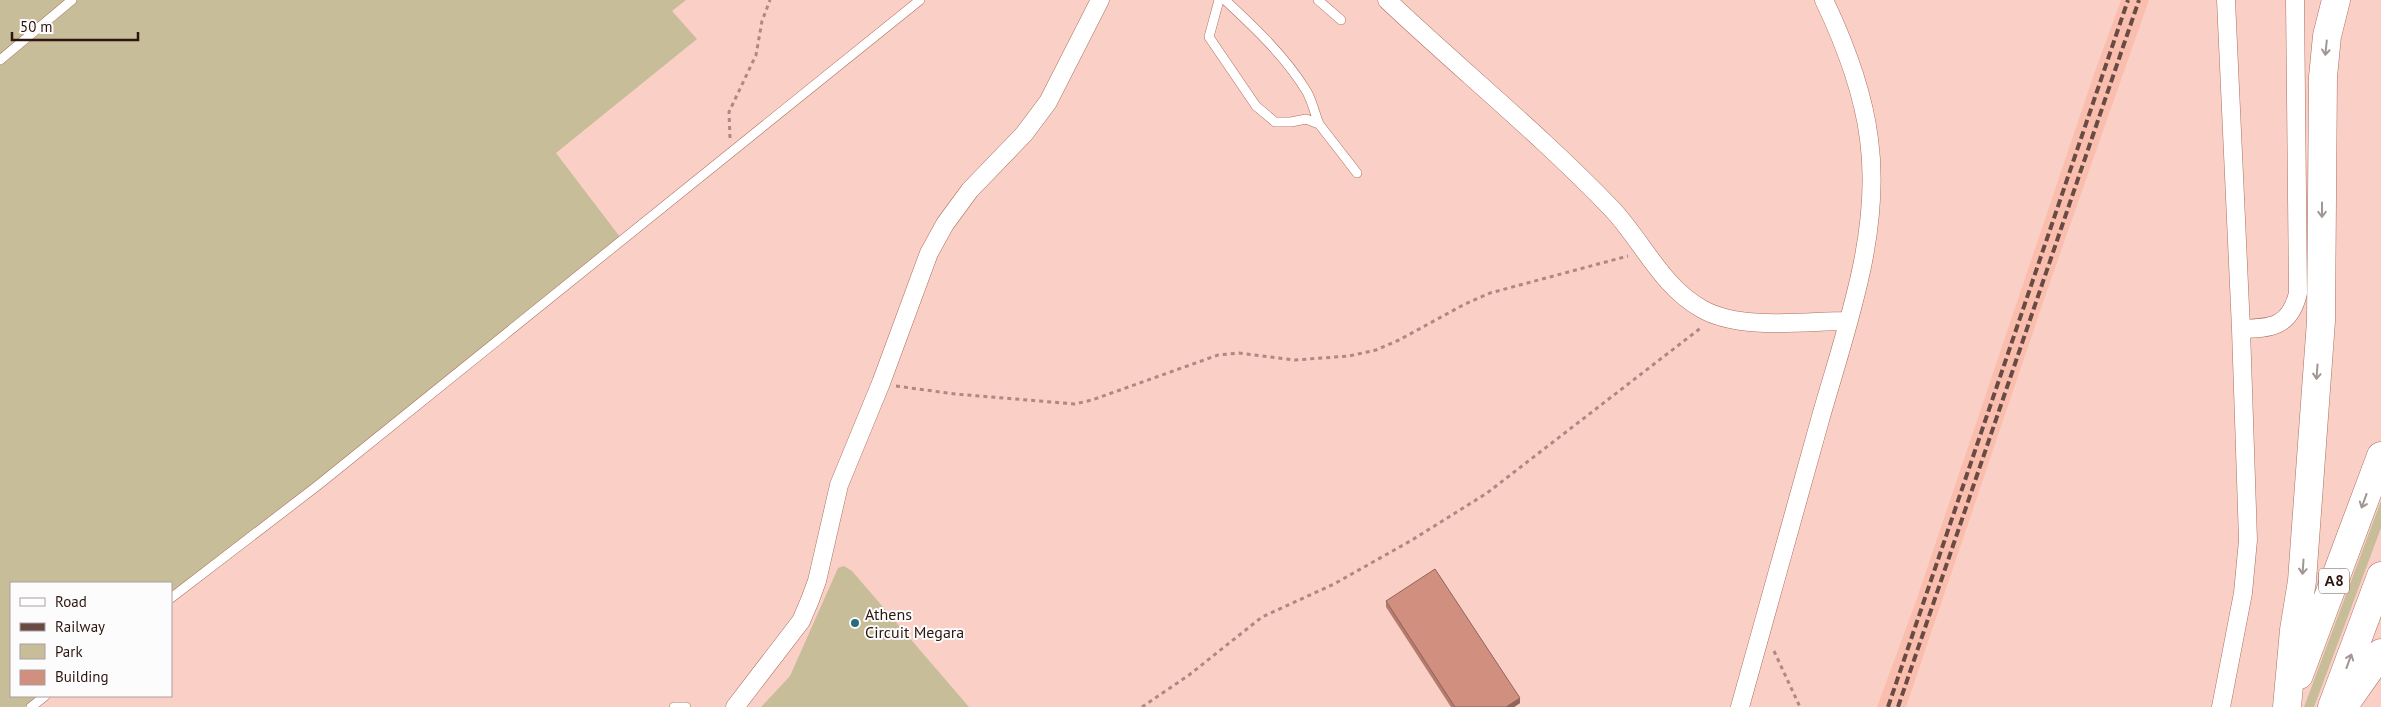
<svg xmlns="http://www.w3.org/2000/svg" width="2381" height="707" font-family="'PT Sans',sans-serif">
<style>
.built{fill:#fabeaf}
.green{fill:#c7bd98}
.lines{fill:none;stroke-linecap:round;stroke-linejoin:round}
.lane-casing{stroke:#ab6e5f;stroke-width:10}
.street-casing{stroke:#ab6e5f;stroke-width:19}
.highway-casing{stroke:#ab6e5f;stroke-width:29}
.path{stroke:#ac8981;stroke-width:3;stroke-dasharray:4 4;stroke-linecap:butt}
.lane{stroke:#fff;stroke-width:9}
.street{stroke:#fff;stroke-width:18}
.highway{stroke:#fff;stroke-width:28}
.rail{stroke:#694b44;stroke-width:4;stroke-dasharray:8 4;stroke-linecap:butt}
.wall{fill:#b47b6e}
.shaded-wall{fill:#92645a}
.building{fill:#d18f80;stroke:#92645a}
.oneway{stroke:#a19693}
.poi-dot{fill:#276d7c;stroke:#fcfcfc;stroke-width:2}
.labels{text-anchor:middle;stroke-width:4;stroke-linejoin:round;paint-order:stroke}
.shield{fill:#fcfcfc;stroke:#6c5b57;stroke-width:1}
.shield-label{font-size:15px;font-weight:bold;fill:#2e1610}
.poi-label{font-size:16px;fill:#2e1610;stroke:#fcfcfc;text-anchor:start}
</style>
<rect width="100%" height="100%" fill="#fad0c6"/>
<!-- built -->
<path class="built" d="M2121 0H2149L2048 288 1906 707H1877L1915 604 2094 74Z"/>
<!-- green -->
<path class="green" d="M0 0H686L672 11 697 39 556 153 620 237 310 487 171 594V583H11V696H39L25 707H0Z
M2381 501V528L2314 707H2304Z
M844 566 852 571 969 707H761L790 676 838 568Z"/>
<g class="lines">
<!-- lane casing -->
<g class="lane-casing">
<path id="lane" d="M1219 0 1209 37 1256 106 1275 122H1291L1306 119 1319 124 1357 173
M1225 0C1254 27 1286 57 1307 92 1312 101 1315 114 1319 124
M1318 0 1341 20
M0 60 72 0
M171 598 317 486 920 0
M31 707 45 696
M674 707H686"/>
</g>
<!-- street casing -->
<g class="street-casing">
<path id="street" d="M1387 0C1461 70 1541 135 1612 209 1643 242 1661 286 1702 309 1741 331 1805 321 1848 321
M2241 329C2272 328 2290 327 2298 293L2295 0
M735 707 801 621 810 600 817 581 839 485 881 383 929 253 945 224 970 190 1024 134 1048 102 1100 0
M1740 707C1767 611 1793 516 1820 420 1845 331 1882 234 1869 139 1863 91 1845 44 1824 0
M2221 707 2243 593 2248 540 2241 329 2226 0"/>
</g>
<!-- highway casing -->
<g class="highway-casing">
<path id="highway" d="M2299 675 2381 456
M2287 707 2294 630 2302 581 2321 321 2323 77 2327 36 2336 0
M2332 707 2381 576
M2343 707 2381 653"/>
</g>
<!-- path -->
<path class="path" d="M730 138 729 112 756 55 762 21 770 0
M896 386 955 394 1075 404 1092 400 1218 355 1239 353 1295 360 1349 356 1376 350 1399 340 1465 304 1490 293 1628 256
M1774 651 1800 707
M1142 707 1189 675 1262 617 1334 584 1412 540 1487 493 1702 327"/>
<!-- lane -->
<use href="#lane" class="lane"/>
<!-- street -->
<use href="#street" class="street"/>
<!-- highway -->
<use href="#highway" class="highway"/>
<!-- rail -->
<path class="rail" d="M1888 707 2128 0
M1898 707 2139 0"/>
</g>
<!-- wall -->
<path class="wall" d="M1386 601 1520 703 1514 707H1451L1386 607Z"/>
<!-- shaded-wall -->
<path class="shaded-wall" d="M1520 698V703L1514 707H1506Z"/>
<!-- building -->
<path class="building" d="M1435 569 1520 698 1506 707H1455L1386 601Z"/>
<!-- one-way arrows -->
<defs><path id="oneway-shaft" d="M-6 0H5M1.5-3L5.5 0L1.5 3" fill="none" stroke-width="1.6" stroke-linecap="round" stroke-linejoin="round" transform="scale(1.25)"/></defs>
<g class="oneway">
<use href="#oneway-shaft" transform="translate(2326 48) rotate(96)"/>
<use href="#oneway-shaft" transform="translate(2322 210) rotate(90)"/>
<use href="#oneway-shaft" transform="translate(2317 372) rotate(94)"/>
<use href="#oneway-shaft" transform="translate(2364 501) rotate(110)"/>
<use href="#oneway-shaft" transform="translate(2303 567) rotate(94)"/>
<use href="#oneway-shaft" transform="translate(2349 661) rotate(-70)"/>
</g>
<!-- markers -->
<circle class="poi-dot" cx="855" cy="623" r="5"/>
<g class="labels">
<!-- shield labels -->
<rect class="shield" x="2319" y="568.5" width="30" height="25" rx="4"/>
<g class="shield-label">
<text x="2334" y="586">Α8</text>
</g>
<!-- poi labels -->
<g class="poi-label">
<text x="865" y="620">Athens<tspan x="865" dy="18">Circuit Megara</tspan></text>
</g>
</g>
<!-- legend -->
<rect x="10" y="582" width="162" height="115" fill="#fcfcfc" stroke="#aaa09e"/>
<rect x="20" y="598" width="25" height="8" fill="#ffffff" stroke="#aaa09e"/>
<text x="55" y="607" font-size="15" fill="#2e1610">Road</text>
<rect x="20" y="623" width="25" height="8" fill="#694b44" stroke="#aaa09e"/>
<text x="55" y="632" font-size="15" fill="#2e1610">Railway</text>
<rect x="20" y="644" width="25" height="15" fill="#c7bd98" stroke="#aaa09e"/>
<text x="55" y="657" font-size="15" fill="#2e1610">Park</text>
<rect x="20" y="670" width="25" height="15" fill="#d18f80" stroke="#aaa09e"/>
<text x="55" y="682" font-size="15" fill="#2e1610">Building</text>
<!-- scale -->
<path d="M12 32v8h126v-8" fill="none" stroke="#2e1610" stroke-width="2.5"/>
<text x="20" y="32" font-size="15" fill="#2e1610" stroke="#fcfcfc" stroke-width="4" paint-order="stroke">50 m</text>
</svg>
